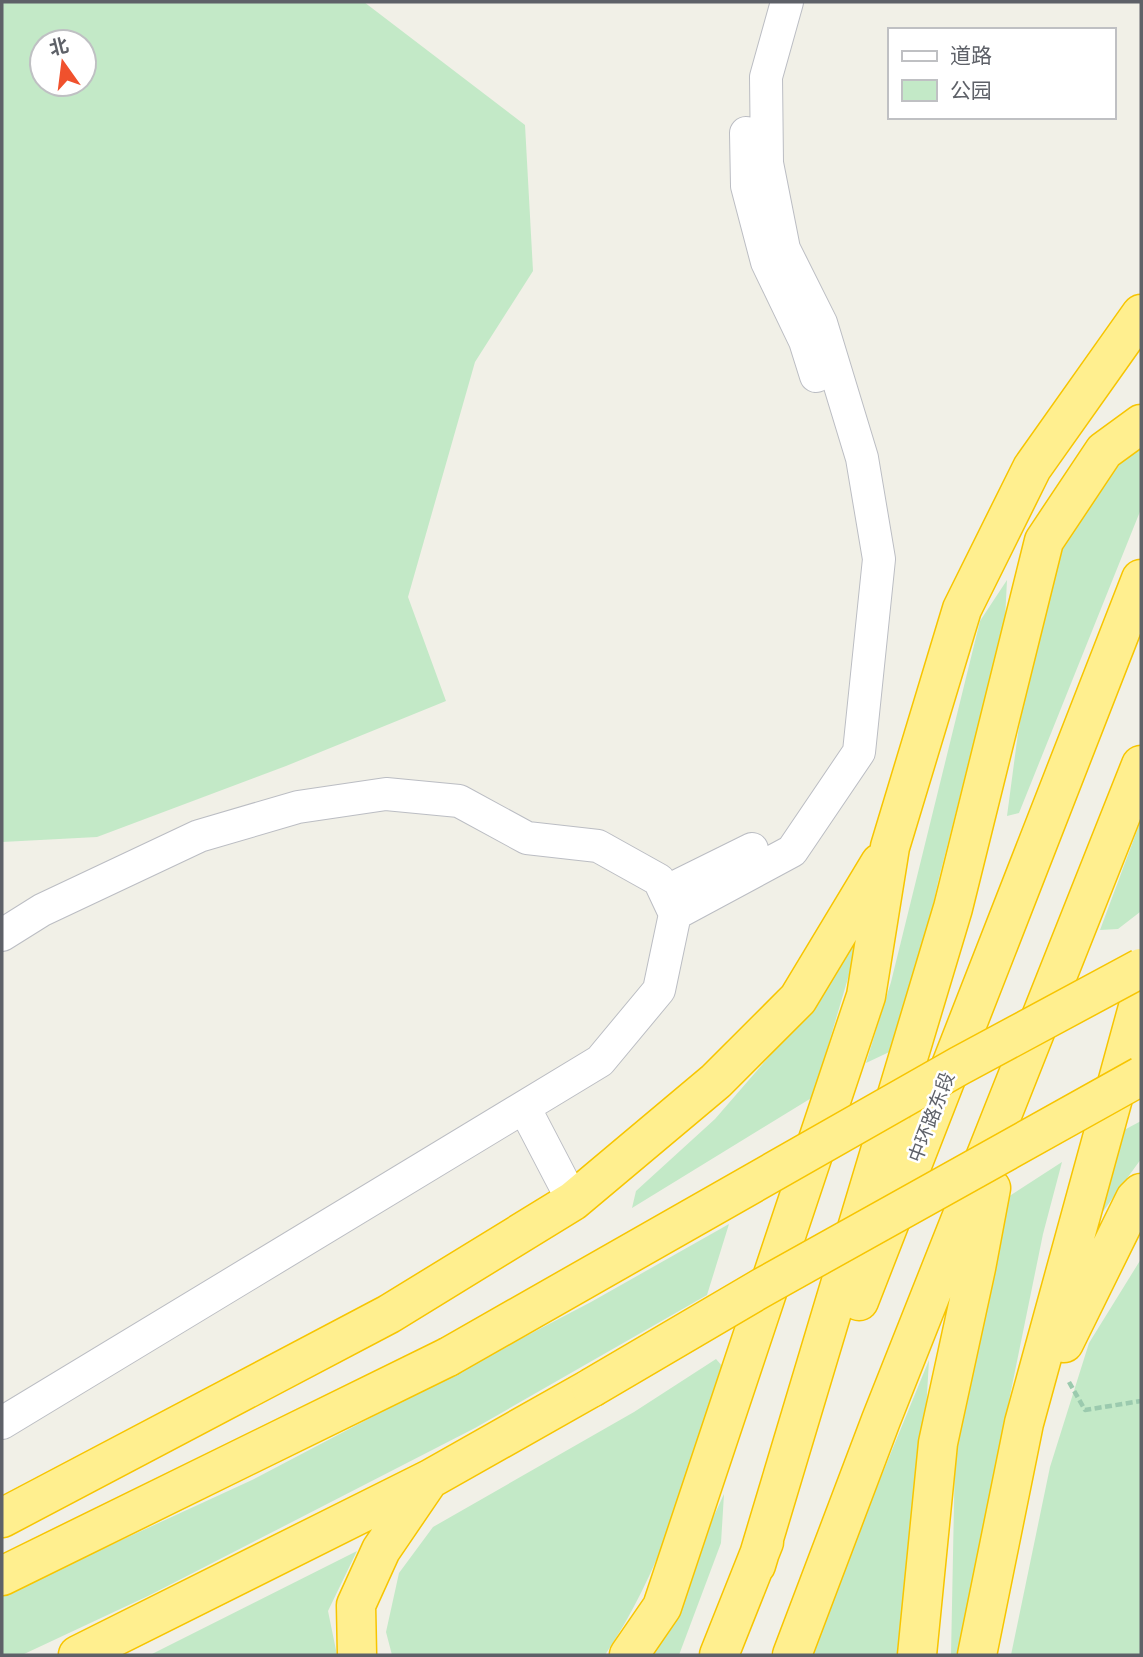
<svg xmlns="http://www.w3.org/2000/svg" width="1143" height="1657" font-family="'Noto Sans','Noto Sans SC',sans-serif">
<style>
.green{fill:#c3e9c7;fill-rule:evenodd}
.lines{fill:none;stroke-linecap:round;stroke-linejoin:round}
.minor-casing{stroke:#bbbdc3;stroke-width:34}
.highway-casing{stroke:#f7c500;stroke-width:41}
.path{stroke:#9bcaae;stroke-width:4.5;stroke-dasharray:7 3.5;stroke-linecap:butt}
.minor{stroke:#fff;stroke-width:32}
.highway{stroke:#ffef8f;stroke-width:38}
.highway-bridge-casing{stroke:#f7c500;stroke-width:41;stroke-linecap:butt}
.highway-bridge{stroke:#ffef8f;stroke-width:38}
.labels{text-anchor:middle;stroke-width:5;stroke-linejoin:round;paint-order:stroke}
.street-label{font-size:19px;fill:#5e6168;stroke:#fff}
</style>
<rect width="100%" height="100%" fill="#f1f0e7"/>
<!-- green -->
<path class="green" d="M2 2H364L525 125 533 271 475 362 408 597 446 701 286 766 97 837 2 842ZM84 42V84H42V42Z
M1141 447V509L1019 813 1007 816 1018 733 1039 622 1061 539 1098 477Z
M1007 580 1005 620 938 882 902 1046 866 1063 891 982 980 621Z
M1141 820 1140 912 1118 929 1100 930Z
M861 934 813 1097 632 1208 636 1191 715 1119 794 1028Z
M1141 1121V1159L1086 1235 1111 1137Z
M1062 1162 1043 1234 957 1655H951L956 1404 1000 1202Z
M729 1224 707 1295 475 1428 148 1596 22 1655H2V1595L252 1480 591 1302Z
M1141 1259V1654L1011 1655 1050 1467 1089 1343Z
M716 1359 723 1367C691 1466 664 1568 605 1655H392L386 1632 399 1573 433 1527 634 1412Z
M929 1360 921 1497 905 1655H808Z
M724 1494 721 1543 679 1655H650Z
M357 1551 328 1611 337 1655H150Z"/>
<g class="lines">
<!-- minor casing -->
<g class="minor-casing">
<path id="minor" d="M746 133 747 186 767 262 805 341 816 376
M665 892 752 849
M675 914 792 851 859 752 879 559 862 458 821 323 784 249 767 163 766 77 787 2
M2 935 42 910 199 836 298 807 386 794 459 801 527 838 598 846 659 880 675 914 659 990 600 1061 2 1423
M524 1107 573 1201"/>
</g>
<!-- highway casing -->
<g class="highway-casing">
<path id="highway" d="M859 1301 1141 579
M1064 1343 1135 1199 1141 1193
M2 1518 389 1314 573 1201 716 1081 798 999 880 863
M756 1565 953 908 1044 541 1104 451 1141 424
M2 1576 448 1357
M78 1655 430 1479 591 1388
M357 1655 356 1605 381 1550 428 1481
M629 1655 662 1607 866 996 890 847 962 609 1032 468 1141 314
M719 1655 764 1542
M792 1655 881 1420 1141 765
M917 1655 938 1443 976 1268 991 1188
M977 1655 1024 1423 1141 996"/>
</g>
<!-- path -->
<path class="path" d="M1069 1382 1085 1410 1141 1401"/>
<!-- minor -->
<use href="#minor" class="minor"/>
<!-- highway -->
<use href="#highway" class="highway"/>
<!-- highway-bridge casing -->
<g class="highway-bridge-casing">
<path id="highway-bridge" d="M448 1357 959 1066 1141 968
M591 1388 763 1287 1141 1076"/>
</g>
<!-- highway-bridge -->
<use href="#highway-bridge" class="highway-bridge"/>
</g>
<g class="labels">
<!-- street labels -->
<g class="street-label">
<text transform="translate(931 1117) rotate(-69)" y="7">中环路东段</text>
</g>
</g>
<!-- border -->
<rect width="1143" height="1657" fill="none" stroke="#5e6168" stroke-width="7"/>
<!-- legend -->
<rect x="888" y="28" width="228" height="91" fill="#ffffff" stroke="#bfc0c3" stroke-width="2"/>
<rect x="902" y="51" width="35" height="10" fill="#ffffff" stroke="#bfc0c3" stroke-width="2"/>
<text x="950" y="63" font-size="21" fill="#5e6168">道路</text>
<rect x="902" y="80" width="35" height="21" fill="#c3e9c7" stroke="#bfc0c3" stroke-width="2"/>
<text x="950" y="98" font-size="21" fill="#5e6168">公园</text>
<!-- north arrow -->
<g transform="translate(63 63) rotate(346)"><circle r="33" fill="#ffffff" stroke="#bfc0c3" stroke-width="2"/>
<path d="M0-5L12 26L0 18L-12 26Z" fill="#f0512d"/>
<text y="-10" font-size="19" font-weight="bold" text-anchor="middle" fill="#5e6168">北</text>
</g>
</svg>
